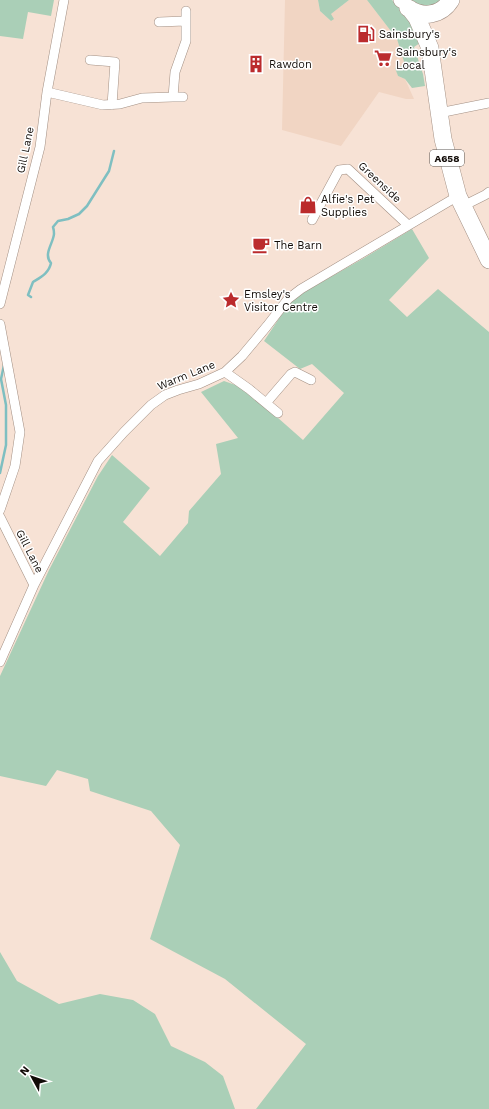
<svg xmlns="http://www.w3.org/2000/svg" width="489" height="1109" font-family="'Work Sans',sans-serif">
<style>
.built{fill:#f1d5c3}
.green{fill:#aacfb7}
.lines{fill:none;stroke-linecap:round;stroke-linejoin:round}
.stream{stroke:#7fbfc1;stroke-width:2.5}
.street-casing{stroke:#a39084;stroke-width:10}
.primary-casing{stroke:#a39084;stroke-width:16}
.highway-casing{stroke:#a39084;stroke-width:18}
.street{stroke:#fff;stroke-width:9}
.primary{stroke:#fff;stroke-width:15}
.highway{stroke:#fff;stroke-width:17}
.labels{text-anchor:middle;stroke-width:3;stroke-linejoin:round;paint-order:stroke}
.shield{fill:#fff;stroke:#585451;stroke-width:1}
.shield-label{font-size:10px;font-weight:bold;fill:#110b07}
.poi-label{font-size:11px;fill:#110b07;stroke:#fff;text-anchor:start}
.street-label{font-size:11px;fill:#110b07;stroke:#fff}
</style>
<rect width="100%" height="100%" fill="#f7e2d5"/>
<!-- built -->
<path class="built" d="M285 0H318L320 11 331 21V14L349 0H367L397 39 405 65 396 69 398 76 405 79 414 99H406L379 92 341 146 282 130Z"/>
<!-- green -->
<path class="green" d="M0 0H54L51 16 28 12 23 39 0 36Z
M318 0H349L331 14 334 19 331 21 320 11Z
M367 0H392C407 14 413 24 420 43L414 47 423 74 425 86 412 88 405 79 398 76 395 68 405 65 397 39Z
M410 0H444C431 9 423 10 410 0Z
M412 229 429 258 389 300 407 317 438 289 489 332V1109H256L306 1044 225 979 150 939 180 845 151 811 90 791 88 779 57 770 46 786 0 776V676L49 570 98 476 112 455 150 488 123 522 160 556 188 523 189 511 221 474 216 444 238 438 201 392 224 381 244 388 303 440 344 393 312 364 300 369 264 341 292 299 364 258Z
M0 952 17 981 59 1004 100 994 133 1000 155 1014 171 1046 205 1062 223 1076 235 1109H0Z"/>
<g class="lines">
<!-- stream -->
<path class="stream" d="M31 297 28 295 33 282C41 277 49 273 51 263 43 254 53 244 54 234 54 232 54 230 53 227L58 221 68 219 79 214 87 206 109 171 114 151
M0 473 6 445V405L1 379 4 365"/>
<!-- street casing -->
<g class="street-casing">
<path id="street" d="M159 22 185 21
M90 60 115 62 112 105
M47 92 103 105 120 104 142 98 173 97 175 72 186 41V11
M173 97H183
M439 113 489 103
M463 206 485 195 489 192
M312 220 339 170 348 169 408 225
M0 304 40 147 47 92 64 0
M0 324 20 432 15 466 0 510
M225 372 249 389 278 413
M266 403 291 374 295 372 311 380
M0 517 34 585 0 662
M34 585 98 461 124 432 151 405 165 395 178 390 199 384 225 372 242 356 267 326 288 299 301 289 458 196"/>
</g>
<!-- primary casing -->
<g class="primary-casing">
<path id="primary" d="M401 0 403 1"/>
</g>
<!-- highway casing -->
<g class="highway-casing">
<path id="highway" d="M408 8C423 18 441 16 451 0
M410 9 417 18 430 48 443 139 458 196 489 260"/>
</g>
<!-- street -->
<use href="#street" class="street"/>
<!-- primary -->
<use href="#primary" class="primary"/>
<!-- highway -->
<use href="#highway" class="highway"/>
</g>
<!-- icons -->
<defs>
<g id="fuel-bare" transform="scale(1.38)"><path d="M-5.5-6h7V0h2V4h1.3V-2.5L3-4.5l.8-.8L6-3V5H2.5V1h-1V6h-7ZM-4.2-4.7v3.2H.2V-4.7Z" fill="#bb2b2d" stroke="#fff" stroke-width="2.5" paint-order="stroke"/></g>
<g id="supermarket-bare" transform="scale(1.38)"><path d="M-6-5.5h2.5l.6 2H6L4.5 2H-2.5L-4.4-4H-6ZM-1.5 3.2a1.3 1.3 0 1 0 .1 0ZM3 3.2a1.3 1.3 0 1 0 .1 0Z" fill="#bb2b2d" stroke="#fff" stroke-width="2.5" paint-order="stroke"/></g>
<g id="building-bare" transform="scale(1.38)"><path d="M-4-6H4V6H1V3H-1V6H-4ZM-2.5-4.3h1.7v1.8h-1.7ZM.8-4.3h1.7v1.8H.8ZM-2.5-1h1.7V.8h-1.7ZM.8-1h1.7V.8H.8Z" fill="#bb2b2d" stroke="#fff" stroke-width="2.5" paint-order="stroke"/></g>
<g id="shop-bare" transform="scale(1.38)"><path d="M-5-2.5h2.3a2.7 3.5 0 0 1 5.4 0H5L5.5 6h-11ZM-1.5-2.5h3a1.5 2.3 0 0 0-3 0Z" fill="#bb2b2d" stroke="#fff" stroke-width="2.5" paint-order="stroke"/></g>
<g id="cafe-bare" transform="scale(1.38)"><path d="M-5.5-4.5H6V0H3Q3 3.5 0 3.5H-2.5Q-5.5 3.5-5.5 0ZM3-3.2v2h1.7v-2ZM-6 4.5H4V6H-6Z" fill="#bb2b2d" stroke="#fff" stroke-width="2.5" paint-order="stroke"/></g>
<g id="sight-bare" transform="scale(1.38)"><path d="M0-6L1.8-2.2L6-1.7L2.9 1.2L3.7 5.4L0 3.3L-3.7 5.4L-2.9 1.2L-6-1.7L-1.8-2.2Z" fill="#bb2b2d" stroke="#fff" stroke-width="2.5" paint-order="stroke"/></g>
</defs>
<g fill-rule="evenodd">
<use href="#fuel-bare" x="366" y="34"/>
<use href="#supermarket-bare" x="383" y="58"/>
<use href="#building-bare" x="256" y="64"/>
<use href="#shop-bare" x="308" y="205"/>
<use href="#cafe-bare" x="261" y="245"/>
<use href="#sight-bare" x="231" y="300"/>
</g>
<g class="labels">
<!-- shield labels -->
<rect class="shield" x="430" y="150" width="34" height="16" rx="3"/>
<g class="shield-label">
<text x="447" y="162">A658</text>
</g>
<!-- poi labels -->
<g class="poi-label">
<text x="379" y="38">Sainsbury's</text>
<text x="396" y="56">Sainsbury's<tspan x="396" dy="13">Local</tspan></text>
<text x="269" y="68">Rawdon</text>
<text x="321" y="203">Alfie's Pet<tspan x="321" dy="13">Supplies</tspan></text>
<text x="274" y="249">The Barn</text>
<text x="244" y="298">Emsley's<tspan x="244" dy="13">Visitor Centre</tspan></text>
</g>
<!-- street labels -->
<g class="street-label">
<text transform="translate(25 150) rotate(-78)" y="4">Gill Lane</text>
<text transform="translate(380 182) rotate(43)" y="4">Greenside</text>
<text transform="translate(186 375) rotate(-22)" y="4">Warm Lane</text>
<text transform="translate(30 551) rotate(63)" y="4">Gill Lane</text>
</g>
</g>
<!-- north arrow -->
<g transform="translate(32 1077) rotate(310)" stroke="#ffffff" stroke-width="3" paint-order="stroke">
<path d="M0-3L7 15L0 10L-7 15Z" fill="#110b07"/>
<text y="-6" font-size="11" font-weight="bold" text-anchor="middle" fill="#110b07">N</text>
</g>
</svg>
